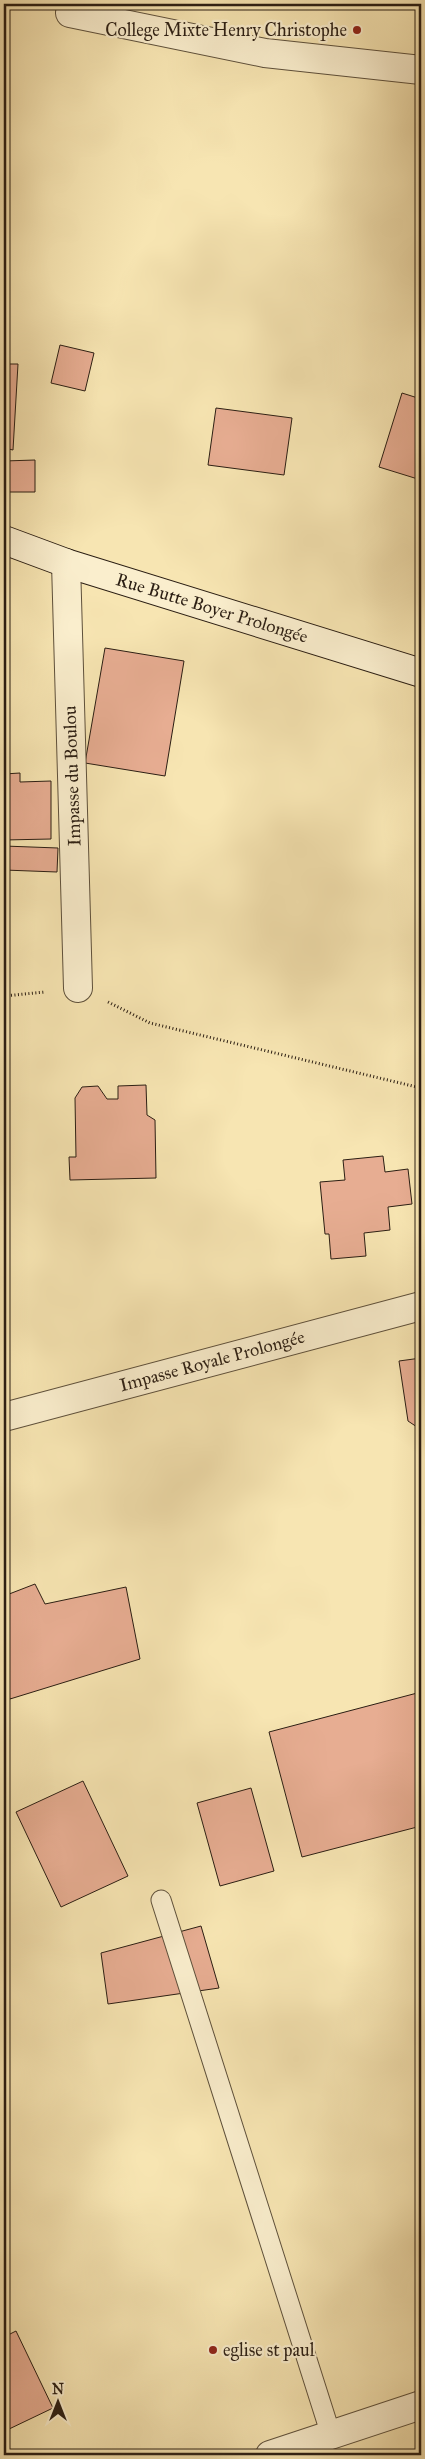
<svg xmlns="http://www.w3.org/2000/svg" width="425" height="2459" font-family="'IM FELL Great Primer',serif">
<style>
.building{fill:#e7ad92;stroke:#2b1e13}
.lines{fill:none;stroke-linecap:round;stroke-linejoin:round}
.lane-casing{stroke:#5e503b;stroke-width:21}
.street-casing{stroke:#5e503b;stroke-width:30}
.secondary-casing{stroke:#2b1e13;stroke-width:30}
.path{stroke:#2b1e13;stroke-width:3;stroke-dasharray:1 2.5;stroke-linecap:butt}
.lane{stroke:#faeecd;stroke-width:19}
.street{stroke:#faeecd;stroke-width:28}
.secondary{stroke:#faeecd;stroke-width:28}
.poi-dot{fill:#8f2418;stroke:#faeecd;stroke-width:2}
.labels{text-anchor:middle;stroke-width:4.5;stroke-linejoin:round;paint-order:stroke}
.poi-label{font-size:18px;fill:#2b1e13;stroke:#faeecd;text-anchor:end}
.street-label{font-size:18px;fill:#2b1e13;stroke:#faeecd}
</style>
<rect width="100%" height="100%" fill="#f7e5b2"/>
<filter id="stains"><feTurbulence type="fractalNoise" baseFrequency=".004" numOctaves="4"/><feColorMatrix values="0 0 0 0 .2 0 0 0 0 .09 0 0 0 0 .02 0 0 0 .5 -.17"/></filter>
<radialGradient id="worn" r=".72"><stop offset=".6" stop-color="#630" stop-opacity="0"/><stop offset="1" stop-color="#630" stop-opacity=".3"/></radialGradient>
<!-- building -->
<path class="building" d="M60 345 94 353 85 391 51 383Z
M4 364H18L13 450 4 448Z
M402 393 421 399V480L379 467Z
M216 408 292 418 284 475 208 465Z
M35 460V492H4V461Z
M105 648 184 661 165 776 85 763Z
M20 773V782L51 781V839L4 840V774Z
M4 846 58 848 57 872 4 870Z
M146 1085 147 1115 155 1120 156 1178 70 1180 69 1157H76L75 1098 82 1087 98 1086 107 1099H118V1086Z
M383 1156 385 1172 408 1169 412 1204 388 1207 390 1230 364 1233 366 1256 331 1259 329 1234H325L320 1182 345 1180 343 1160Z
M421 1358V1445L417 1442V1427L408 1421 399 1361Z
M35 1584 45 1604 126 1587 140 1659 10 1699 4 1679V1596Z
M421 1692V1826L302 1857 269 1732Z
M83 1781 128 1876 61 1907 16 1812Z
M251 1788 274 1871 220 1886 197 1803Z
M201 1926 219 1988 108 2004 101 1953Z
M16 2331 53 2408 7 2430 4 2423V2337Z"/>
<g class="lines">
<!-- lane casing -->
<g class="lane-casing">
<path id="lane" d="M161 1900 331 2435"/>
</g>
<!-- street casing -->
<g class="street-casing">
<path id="street" d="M70 13 265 53 421 70
M66 563 78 988
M4 1417 421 1306
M270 2455 421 2405"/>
</g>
<!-- secondary casing -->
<g class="secondary-casing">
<path id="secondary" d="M4 540 66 563 421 673"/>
</g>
<!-- path -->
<path class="path" d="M4 996 45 992
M108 1002 150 1023 421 1088"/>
<!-- lane -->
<use href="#lane" class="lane"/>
<!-- street -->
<use href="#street" class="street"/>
<!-- secondary -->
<use href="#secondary" class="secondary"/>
</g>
<!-- markers -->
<g class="poi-dot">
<circle cx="357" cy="30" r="5"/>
<circle cx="213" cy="2350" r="5"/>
</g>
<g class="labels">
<!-- poi labels -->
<g class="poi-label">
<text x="347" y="36">College Mixte Henry Christophe</text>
<text x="223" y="2356" text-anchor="start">eglise st paul</text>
</g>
<!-- street labels -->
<g class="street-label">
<text transform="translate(212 608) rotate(17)" y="6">Rue Butte Boyer Prolongée</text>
<text transform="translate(72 776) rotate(-92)" y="6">Impasse du Boulou</text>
<text transform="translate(212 1361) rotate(-15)" y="6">Impasse Royale Prolongée</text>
</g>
</g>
<!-- margin -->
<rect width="425" height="2459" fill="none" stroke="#f7e5b2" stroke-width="20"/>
<rect x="5" y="5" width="415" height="2449" fill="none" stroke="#2b1e13" stroke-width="2.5"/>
<rect x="10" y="10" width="405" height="2439" fill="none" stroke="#2b1e13"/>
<!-- north arrow -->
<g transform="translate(58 2402)" stroke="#faeecd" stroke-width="4" paint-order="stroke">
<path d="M0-4L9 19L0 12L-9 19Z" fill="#2b1e13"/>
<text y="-8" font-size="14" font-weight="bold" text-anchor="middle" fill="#2b1e13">N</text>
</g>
<rect width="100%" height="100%" filter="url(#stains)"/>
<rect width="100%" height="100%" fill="url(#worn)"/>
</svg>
